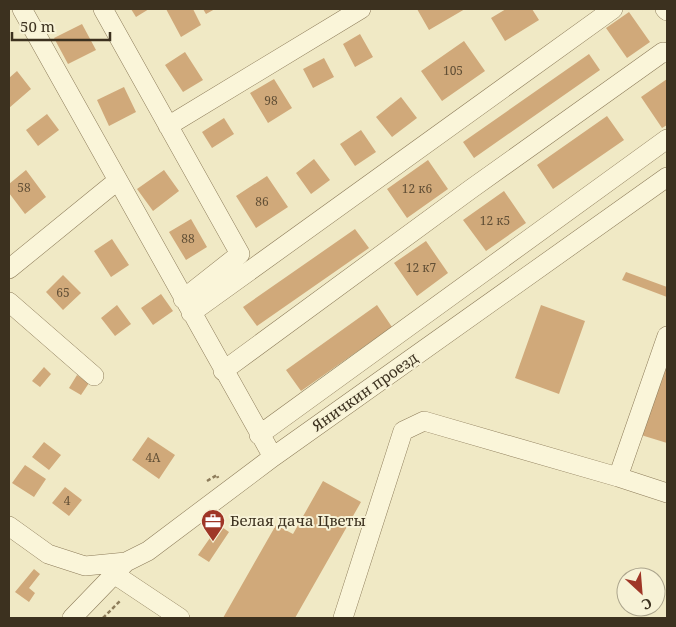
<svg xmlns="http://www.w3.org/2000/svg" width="676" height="627" font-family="'Noto Serif',serif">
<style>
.building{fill:#d0a97a}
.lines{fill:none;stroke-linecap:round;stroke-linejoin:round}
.minor-casing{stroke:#8d7c5a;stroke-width:20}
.path{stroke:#8d7c5a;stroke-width:2.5;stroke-dasharray:4 2.5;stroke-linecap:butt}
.minor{stroke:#faf5d9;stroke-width:19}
.labels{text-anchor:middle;stroke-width:4;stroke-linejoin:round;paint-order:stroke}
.number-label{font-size:12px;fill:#614f36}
.street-label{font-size:15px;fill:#3c311f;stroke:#f7f2d6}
.poi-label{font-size:15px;fill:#3c311f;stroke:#f7f2d6;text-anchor:start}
</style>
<rect width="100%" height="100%" fill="#f0e9c5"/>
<!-- building -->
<path class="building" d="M131 9H149L136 17Z
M166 9H193L201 25 181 37Z
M203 9H215L206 14Z
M417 9H465L429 30Z
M506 9H532L539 20 505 41 491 18Z
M629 12 650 42 627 58 606 28Z
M82 24 96 50 68 64 54 38Z
M360 34 373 57 355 67 343 44Z
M464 41 485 71 442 101 421 71Z
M185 52 203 80 183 92 165 65Z
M589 54 600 70 474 158 463 142Z
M324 58 334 77 313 88 303 69Z
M17 71 31 89 9 108V78Z
M274 79 292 108 268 123 250 93Z
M667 79V125L662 128 641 97Z
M124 87 136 112 109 126 97 100Z
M401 97 417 118 392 137 376 117Z
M47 114 59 130 38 146 26 130Z
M607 116 624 140 553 189 537 165Z
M224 118 234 134 212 148 202 132Z
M361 130 376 152 355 166 340 144Z
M314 159 330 180 311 194 296 173Z
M428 160 448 189 407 218 387 189Z
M26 170 46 197 25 214 9 193V184Z
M164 170 179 191 153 211 137 189Z
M267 176 288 207 256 228 236 196Z
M504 191 526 223 486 251 463 220Z
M191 219 207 247 186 260 169 232Z
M355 229 369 248 257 326 243 307Z
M112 239 129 265 111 277 94 251Z
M426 241 448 273 417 296 394 263Z
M626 272 667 287V297L622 280Z
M63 275 81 293 63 310 46 292Z
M161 294 173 311 153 325 141 308Z
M117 305 131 324 115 336 101 318Z
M377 305 392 327 301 391 286 370Z
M541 305 585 321 559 394 515 378Z
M667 362V443L641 435Z
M44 367 51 374 40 387 32 381Z
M77 375 89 383 81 395 69 388Z
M148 437 175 455 159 479 132 460Z
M44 442 61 455 49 470 32 457Z
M25 465 46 479 34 497 12 483Z
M323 481 361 502 295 618H223L276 525 293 534Z
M65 487 82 500 69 516 52 503Z
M219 525 229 532 209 562 198 555Z
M34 569 40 574 29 588 35 593 29 602 15 592Z"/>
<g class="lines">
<!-- minor casing -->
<g class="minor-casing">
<path id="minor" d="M22 9 273 457
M103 9 240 254 183 299
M665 9 667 11
M168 126 361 9
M9 269 117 181
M9 302 94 376
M191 313 613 9
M223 371 471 189 663 52 667 53
M259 435 667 139
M618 477 667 493
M9 526 48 554 85 566 126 562
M114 574 180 618
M72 618 126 562 148 551 273 457 667 177
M343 618 403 431 424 421 618 477 667 336"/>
</g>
<!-- path -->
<path class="path" d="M207 481 217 475 218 478
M103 618 121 600"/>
<!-- minor -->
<use href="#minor" class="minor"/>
</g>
<!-- icons -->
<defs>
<g id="office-pin" transform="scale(1.25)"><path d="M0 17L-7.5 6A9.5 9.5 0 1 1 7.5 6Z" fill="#9f3627" stroke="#f7f2d6"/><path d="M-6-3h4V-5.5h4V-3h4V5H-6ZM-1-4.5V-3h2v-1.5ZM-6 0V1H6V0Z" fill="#fff"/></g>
</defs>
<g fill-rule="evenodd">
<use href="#office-pin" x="213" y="521"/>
</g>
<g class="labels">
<!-- number labels -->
<g class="number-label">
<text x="453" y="75">105</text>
<text x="271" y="105">98</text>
<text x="24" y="192">58</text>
<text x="417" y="193">12 к6</text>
<text x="262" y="206">86</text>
<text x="495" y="225">12 к5</text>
<text x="188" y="243">88</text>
<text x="421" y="272">12 к7</text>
<text x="63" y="297">65</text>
<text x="153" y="462">4А</text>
<text x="67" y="505">4</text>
</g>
<!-- street labels -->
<g class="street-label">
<text transform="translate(365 392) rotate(-35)" y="5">Яничкин проезд</text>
</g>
<!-- poi labels -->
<g class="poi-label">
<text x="230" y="526">Белая дача Цветы</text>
</g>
</g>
<!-- border -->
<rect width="676" height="627" fill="none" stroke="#3c311f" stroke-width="20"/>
<!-- north arrow -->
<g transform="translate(641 592) rotate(154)"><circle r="24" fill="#f7f2d6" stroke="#aca58d"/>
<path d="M0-4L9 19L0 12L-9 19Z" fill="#9f3627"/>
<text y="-8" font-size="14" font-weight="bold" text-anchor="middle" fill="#3c311f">С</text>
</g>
<!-- scale -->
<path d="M12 32v8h98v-8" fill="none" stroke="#3c311f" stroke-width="2.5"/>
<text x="20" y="32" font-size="15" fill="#3c311f" stroke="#f7f2d6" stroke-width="4" paint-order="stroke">50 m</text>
</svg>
